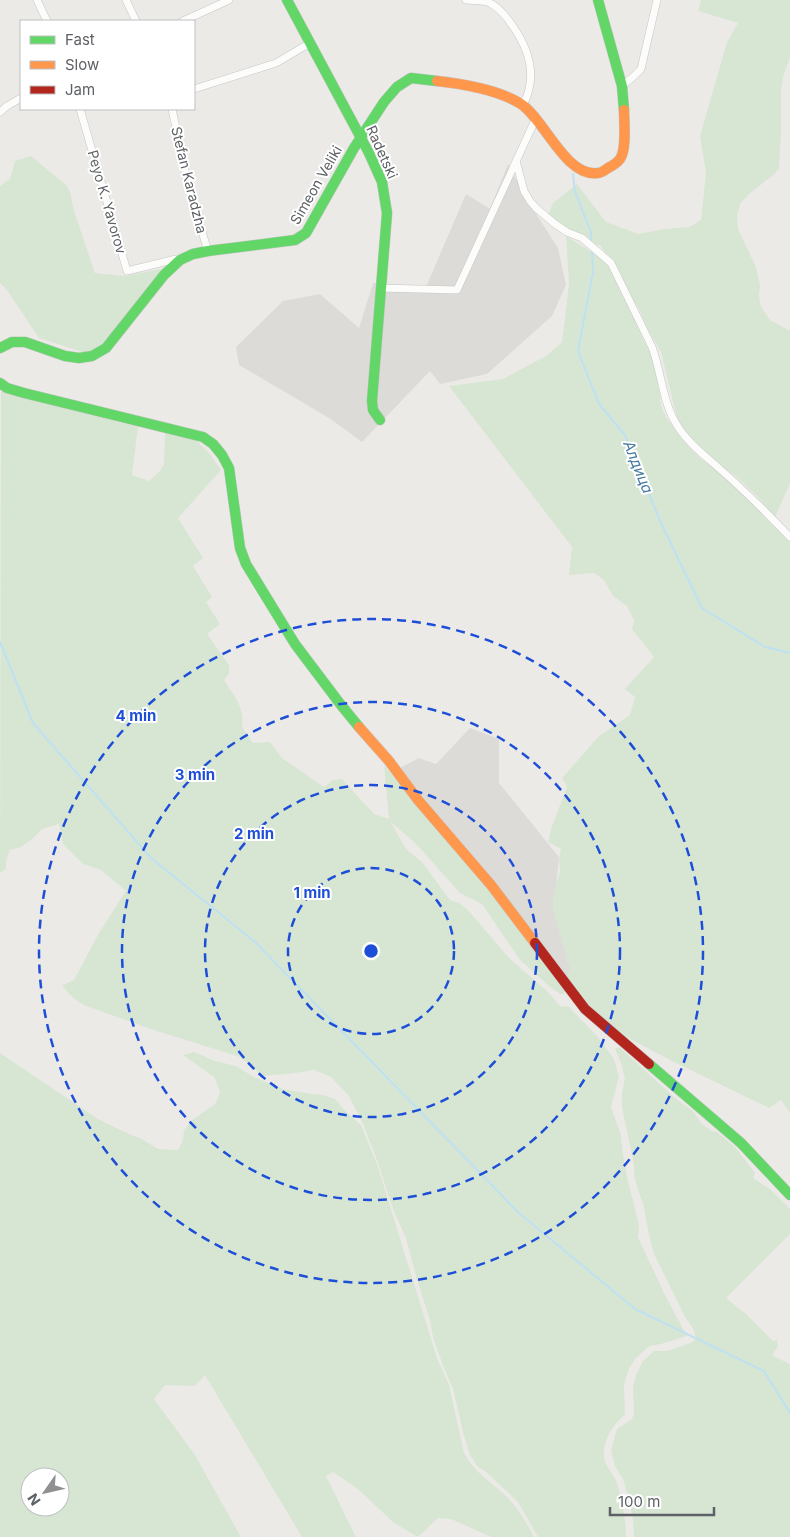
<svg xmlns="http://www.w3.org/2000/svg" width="790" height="1537" font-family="Inter,sans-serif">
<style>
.industrial{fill:#dddbd8}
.green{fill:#d7e6d3;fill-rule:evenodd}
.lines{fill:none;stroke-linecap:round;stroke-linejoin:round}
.stream{stroke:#bee1f2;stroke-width:2}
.street-casing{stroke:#c6c6c6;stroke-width:8}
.fast-casing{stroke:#c7c7c8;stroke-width:11}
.slow-casing{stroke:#c7c7c8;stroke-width:11}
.jam-casing{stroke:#c7c7c8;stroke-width:11}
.street{stroke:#fcfcfb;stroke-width:7}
.fast{stroke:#63d668;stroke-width:10}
.slow{stroke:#ff974d;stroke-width:10}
.jam{stroke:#b3261e;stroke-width:10}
.ring{fill:none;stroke:#1d4ed8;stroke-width:2.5;stroke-dasharray:9 6}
.labels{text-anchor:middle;stroke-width:4;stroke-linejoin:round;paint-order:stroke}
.street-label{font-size:14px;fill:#5d6064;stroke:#fff}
.water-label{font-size:15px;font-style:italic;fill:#467aa0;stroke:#fff}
.centre{fill:#1d4ed8;stroke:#fff;stroke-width:2.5}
.ring-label{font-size:15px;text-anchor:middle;font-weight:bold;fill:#1d4ed8;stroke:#fff;stroke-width:4;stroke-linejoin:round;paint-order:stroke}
</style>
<rect width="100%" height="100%" fill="#eceae7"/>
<!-- industrial -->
<path class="industrial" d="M508 164 529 203 558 248 566 285 552 316 487 374 440 384 430 371 362 442 329 418 239 365 236 347 283 301 320 294 359 328 373 283 426 287 466 194 490 209Z
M470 728 499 739V783L559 857 556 891 597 1016 424 808 400 768 419 758 436 764Z"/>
<!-- green -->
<path class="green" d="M701 0H790V57L783 77 781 92V133L779 169 773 175 749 194 740 204 737 216 738 229 756 267 760 285 759 295 761 307 770 320 790 331V483L775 517 758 497 737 477 716 462 688 436 677 418 661 352 646 326 639 309 630 295 618 270 600 245H594L546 219 553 203 577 184 606 222 638 234 664 229 689 227 701 220 706 173 700 136 727 42 738 23 698 11Z
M31 156 66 185 70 192 74 211 95 273 124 276 165 268 108 340 89 354 39 338 7 290 0 283V186L10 179 15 161Z
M566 236 604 260 614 272 622 295 629 307 643 339 654 359 658 379 661 406 666 417 683 441 701 459 732 482 789 537 790 541V1113L781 1100 769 1108 672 1061 619 1033 597 1015 566 979 570 969 553 909V898L560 871 559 860 561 849 548 842 551 829 567 787 562 778 599 736 630 715 635 697 625 689 654 657 632 629 634 620 627 606 613 596 604 580 594 573 569 575 572 547 449 386 503 379 546 356 562 342 569 284Z
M1 390 20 397 138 427 132 475 149 481 160 471 164 464 165 433 195 439 210 454 221 470 178 518 203 558 193 566 212 597 206 602 220 624 207 634 229 665V674L224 680C234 696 245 707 242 727L253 743 270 742 282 758 324 787 333 780 342 779 374 814 389 819 384 765 520 928 565 991 564 994H560L549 986 520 960 482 904 460 893 417 845 390 821 406 849 422 862 450 900 459 903 467 909 510 959 547 991 561 1007 568 1006 597 1036 614 1059 619 1077 611 1107 621 1135 623 1155 627 1177 639 1225 638 1237 665 1295 687 1336 661 1344 649 1346 635 1359 629 1369 624 1385 625 1414C612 1426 600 1443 605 1462 608 1469 614 1475 617 1483 622 1500 626 1519 626 1537H538L518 1502 486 1472 477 1466 470 1455 464 1436 453 1389 442 1363 433 1337 430 1320 417 1280 406 1238 393 1209 378 1163 364 1126 349 1096 331 1077 314 1070 295 1073 263 1076 240 1057 154 1030 86 1006C76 1001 69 995 62 985L74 980 99 933 126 891 101 870 83 864 63 844 59 824 42 829 32 839 21 847 10 850 6 861V869L0 873Z
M619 1047 675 1098 693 1111 701 1123 711 1131 717 1132 735 1147 755 1173 753 1178 770 1189 790 1209V1234L726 1298 746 1314 773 1341 777 1340 778 1347 773 1353V1356L790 1364V1537H634L633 1520 629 1499 623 1479 615 1466 611 1451 614 1439 617 1429 632 1419 634 1413 633 1387 636 1375 643 1361 654 1351H667L691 1343 696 1339 694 1330 685 1317 654 1254 649 1235 643 1203 640 1196 634 1176V1165L622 1107V1094L625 1078 621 1063 615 1049Z
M194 1052 215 1061 236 1066 254 1077 283 1089 312 1094 323 1095 335 1099 345 1111 361 1125 377 1164 437 1358 449 1385 464 1453C474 1472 490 1481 505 1495 518 1507 526 1522 534 1537H491L451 1519 438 1518 418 1537 394 1523 358 1489 333 1472 326 1476 356 1537H302L205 1375 196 1385 192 1386 165 1385 154 1399 195 1455 241 1537H0V1053L98 1119 131 1135 140 1138 158 1149 178 1150 183 1140 184 1130 192 1120 215 1104 220 1093 217 1084 214 1077 183 1055ZM30 1477H60V1507H30Z"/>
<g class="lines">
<!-- stream -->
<path class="stream" d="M573 174 575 192 591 232V242
M592 249 593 272 578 351 599 404 625 435 661 523 702 608 765 647 790 653
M0 642 33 723 151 858 255 942 519 1213 635 1309 764 1371 790 1413"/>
<!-- street casing -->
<g class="street-casing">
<path id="street" d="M37 0 47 21
M126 0 136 21
M466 0C474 1 483 0 490 3 500 8 506 16 512 25 529 49 538 77 523 105
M183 21 229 0
M622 86 633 77 641 69 657 0
M194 89 276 63 310 43
M80 109 127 271 176 259 180 260
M172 109 189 190 208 251
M0 112 7 106 21 98
M516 161 524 191 530 201 536 208 555 224 567 232 582 238 611 263 652 347C661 371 662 398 674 420 685 441 704 455 721 470 745 491 768 514 790 537
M380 288 457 290 536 118"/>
</g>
<!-- fast casing -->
<g class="fast-casing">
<path id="fast" d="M287 0 369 153 382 182 387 213 372 401 373 410 380 420
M598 0 622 86 624 110
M0 348 12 342H25L65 356 79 358 92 356 106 348 164 275 180 260 193 254 208 251 295 240 306 233 354 148 384 102 397 87 411 78 437 81
M0 383 7 388 24 393 203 437 213 444 222 455 229 468 240 548 246 564 295 644 341 705 359 727
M649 1064 741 1143 790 1195"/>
</g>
<!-- slow casing -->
<g class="slow-casing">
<path id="slow" d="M437 81C464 84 499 90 521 104 545 120 566 178 598 173 601 173 605 170 608 168 612 166 617 163 620 159 627 149 624 122 624 110
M359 727 389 761 418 800 491 885 535 943"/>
</g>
<!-- jam casing -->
<g class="jam-casing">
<path id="jam" d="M535 943 585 1009 649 1064"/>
</g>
<!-- street -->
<use href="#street" class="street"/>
<!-- fast -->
<use href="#fast" class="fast"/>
<!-- slow -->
<use href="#slow" class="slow"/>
<!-- jam -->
<use href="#jam" class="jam"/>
</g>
<!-- distance rings -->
<g class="ring">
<circle cx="371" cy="951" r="83"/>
<circle cx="371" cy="951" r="166"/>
<circle cx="371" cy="951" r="249"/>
<circle cx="371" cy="951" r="332"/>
</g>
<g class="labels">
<!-- street labels -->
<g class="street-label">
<text transform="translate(382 152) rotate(66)" y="5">Radetski</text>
<text transform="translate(189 180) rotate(76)" y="5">Stefan Karadzha</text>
<text transform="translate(316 185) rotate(-60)" y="5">Simeon Veliki</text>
<text transform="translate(107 202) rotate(74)" y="5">Peyo K. Yavorov</text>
</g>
<!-- water labels -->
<g class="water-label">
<text transform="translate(638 467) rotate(68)" y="5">Алдица</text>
</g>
</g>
<circle cx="371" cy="951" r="8" class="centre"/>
<g class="ring-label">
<text x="136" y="721">4 min</text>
<text x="195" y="780">3 min</text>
<text x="254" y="839">2 min</text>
<text x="312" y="898">1 min</text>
</g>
<!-- legend -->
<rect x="20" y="20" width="175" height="90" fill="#ffffff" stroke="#bebfc1"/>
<rect x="30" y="36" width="25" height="8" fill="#63d668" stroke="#bebfc1"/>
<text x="65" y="45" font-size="15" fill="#5d6064">Fast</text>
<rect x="30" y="61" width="25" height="8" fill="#ff974d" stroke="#bebfc1"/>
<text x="65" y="70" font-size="15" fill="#5d6064">Slow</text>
<rect x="30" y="86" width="25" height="8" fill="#b3261e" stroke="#bebfc1"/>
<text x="65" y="95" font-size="15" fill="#5d6064">Jam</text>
<!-- north arrow -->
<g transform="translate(45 1492) rotate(236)"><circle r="24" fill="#ffffff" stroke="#bebfc1"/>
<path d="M0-4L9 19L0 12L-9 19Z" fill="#8f9092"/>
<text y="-8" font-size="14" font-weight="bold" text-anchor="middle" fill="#5d6064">N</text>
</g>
<!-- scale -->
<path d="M610 1507v8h104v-8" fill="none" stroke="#5d6064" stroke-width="2.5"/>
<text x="618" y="1507" font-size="15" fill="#5d6064" stroke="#ffffff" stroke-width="4" paint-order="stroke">100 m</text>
</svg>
